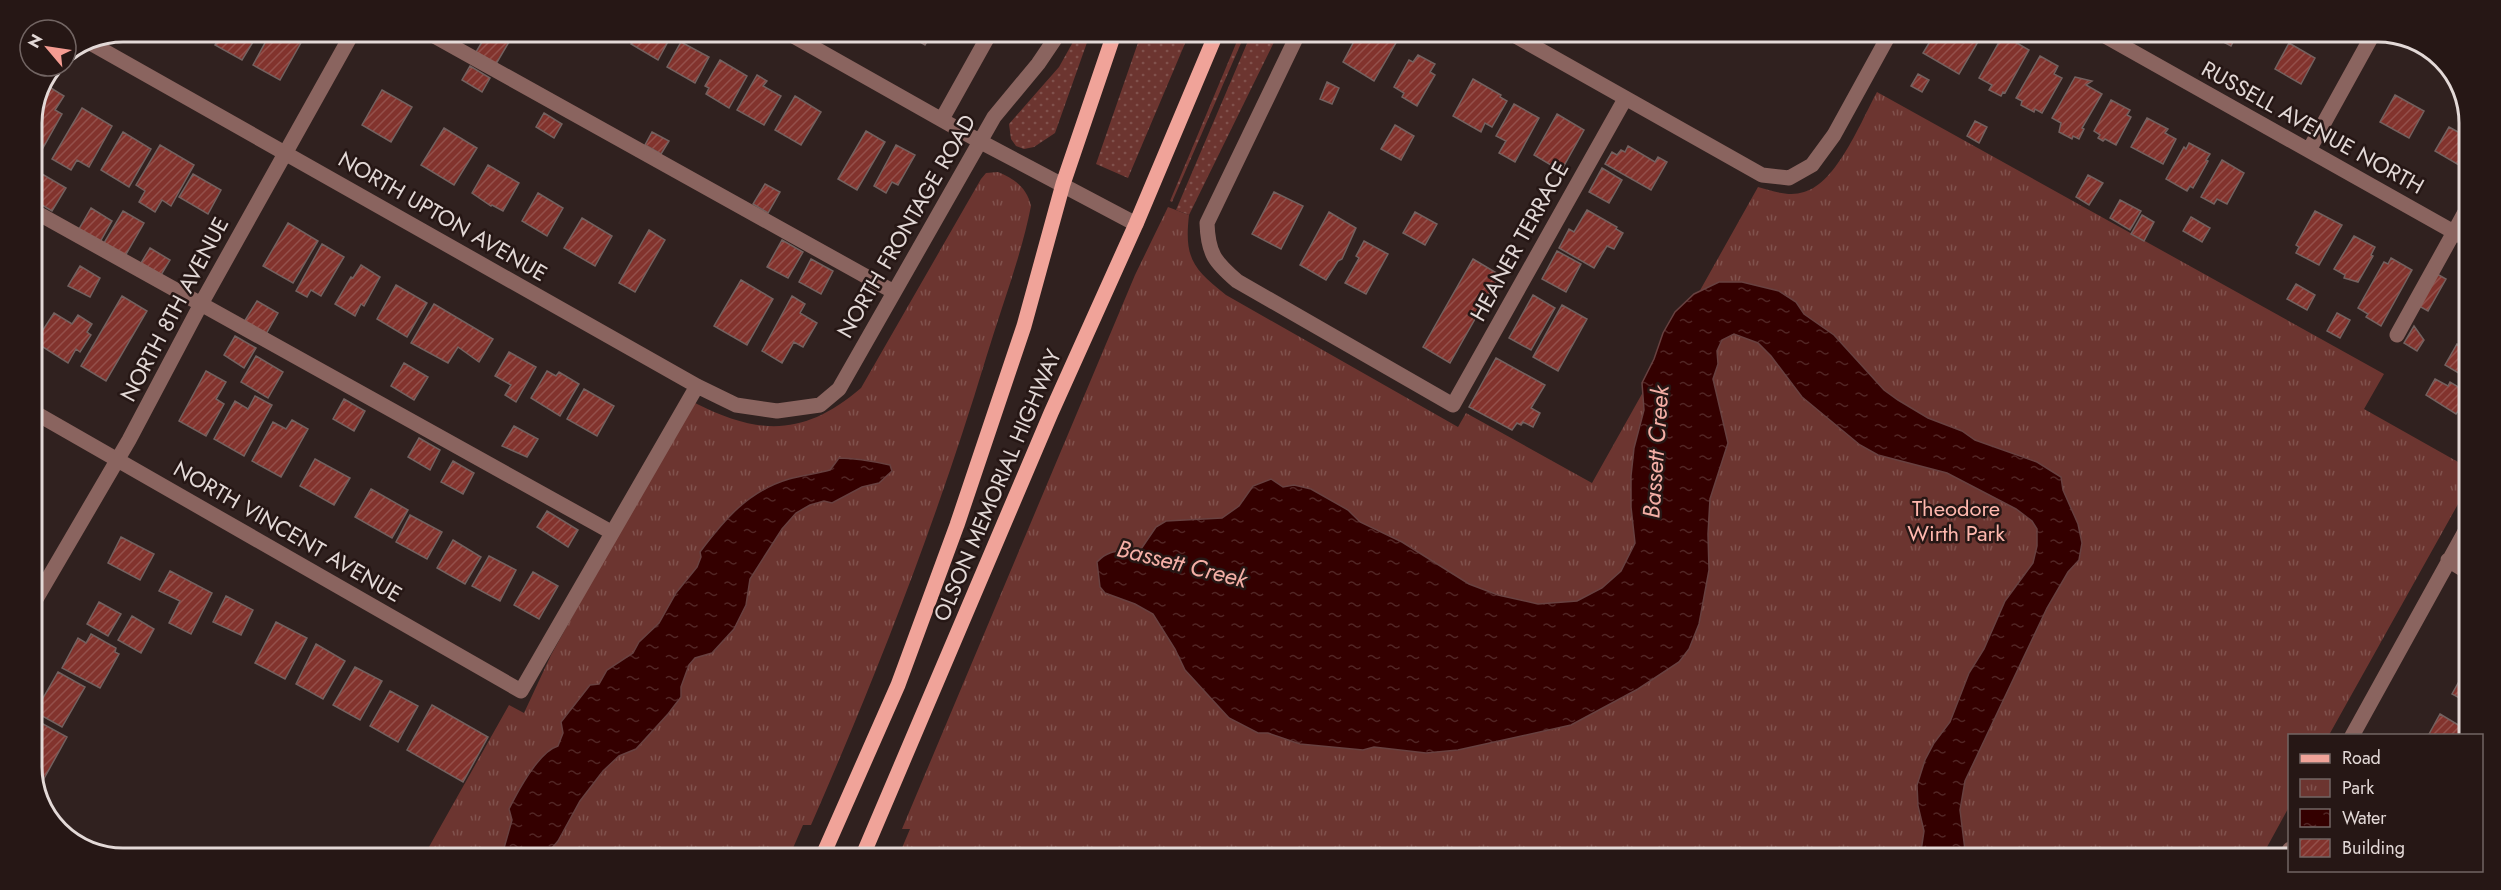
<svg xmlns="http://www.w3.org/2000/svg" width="2501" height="890" font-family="Jost,sans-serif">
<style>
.grass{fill:url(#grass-dots)}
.park{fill:url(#park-tufts)}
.water{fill:url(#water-ripples);stroke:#684140;stroke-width:1.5}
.building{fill:url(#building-hatch);stroke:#73615f;stroke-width:1.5}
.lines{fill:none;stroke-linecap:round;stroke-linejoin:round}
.minor{stroke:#8a645f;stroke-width:15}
.major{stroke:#f0a399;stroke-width:15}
.labels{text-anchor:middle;stroke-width:5;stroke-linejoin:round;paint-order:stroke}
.street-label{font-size:22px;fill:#e3d9d7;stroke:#261715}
.park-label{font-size:22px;fill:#ffb8ae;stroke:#261715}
.water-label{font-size:24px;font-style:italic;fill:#f5afa6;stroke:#261715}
.rim{fill:none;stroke:#e3d9d7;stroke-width:3}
</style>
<defs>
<pattern id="grass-dots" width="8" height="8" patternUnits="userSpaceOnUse" patternTransform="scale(1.5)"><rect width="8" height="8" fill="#6c3530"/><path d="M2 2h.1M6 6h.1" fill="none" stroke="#81524d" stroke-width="1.8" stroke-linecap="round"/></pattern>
<pattern id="park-tufts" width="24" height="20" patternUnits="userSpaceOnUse" patternTransform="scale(1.5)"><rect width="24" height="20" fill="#6c3530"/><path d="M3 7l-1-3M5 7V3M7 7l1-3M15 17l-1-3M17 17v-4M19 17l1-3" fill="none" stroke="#81524d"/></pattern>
<pattern id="water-ripples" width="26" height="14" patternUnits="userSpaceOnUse" patternTransform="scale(1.5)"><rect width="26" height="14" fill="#340000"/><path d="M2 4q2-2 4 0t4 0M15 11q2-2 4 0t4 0" fill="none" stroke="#512524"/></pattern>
<pattern id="building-hatch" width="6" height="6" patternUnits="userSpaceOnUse" patternTransform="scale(1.5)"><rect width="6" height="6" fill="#82332d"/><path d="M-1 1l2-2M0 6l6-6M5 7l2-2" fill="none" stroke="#94504b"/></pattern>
</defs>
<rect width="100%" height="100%" fill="#30211f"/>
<!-- grass -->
<path class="grass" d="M1078 33 1090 34 1055 133 1034 147 1024 149 1016 146 1011 139 1009 124 1059 67Z
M1141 34H1189L1128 178 1096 164Z
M1240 34H1245L1172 202 1170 201Z
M1251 34H1278L1189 215 1176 210Z"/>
<!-- park -->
<path class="park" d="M1877 92 2384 374 2364 409 2467 467V488L2329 735 2290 736 2289 807 2261 858 899 855 910 829H902L910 810 1135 275 1168 207 1189 215C1184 258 1193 269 1226 295L1458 427 1466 413 1592 483 1758 187C1772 191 1789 197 1804 192 1837 183 1861 121 1877 92Z
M998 172C1015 179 1027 188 1031 206 1021 257 1001 308 986 358 938 517 878 672 811 825H803L790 855 425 854 509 705 524 713 551 655 615 539 695 403C760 436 805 436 861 388L981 179 986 173Z"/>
<!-- water -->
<path class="water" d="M1719 282H1742L1779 291 1796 302 1804 314 1834 335 1884 390 1898 400 1928 418 1962 431 1975 440 2037 462 2061 477 2063 490 2078 524 2082 543 2079 560 2068 572 2047 608 1965 781 1960 810 1966 858H1924L1921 851 1924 831 1918 806 1917 785 1925 760 1934 743 1950 722 1969 673 1984 649 2005 601 2033 563 2037 546V529L2032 521 2016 509 1947 473 1878 455 1860 445 1802 397 1771 356 1758 343 1734 334 1722 340 1717 351 1718 364 1713 379 1728 443 1710 499 1708 534 1709 570 1699 624 1689 649 1679 662 1638 689 1571 725 1458 750 1426 753 1374 747 1363 750 1300 744 1268 733H1258L1229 718 1185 670 1175 649 1153 614 1135 604 1105 593 1100 587 1097 562C1112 546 1122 554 1141 549L1156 527 1166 521 1222 518 1239 506 1253 486 1271 479 1283 487 1294 485 1311 489 1348 510 1360 522 1402 542 1469 584 1498 595 1538 604 1577 601 1602 588 1621 571 1635 543 1631 507V476L1634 448 1644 410 1642 383 1654 359 1663 333 1675 312 1694 294Z
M839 458C857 458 872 461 890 465L892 471 879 483 862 487 832 503 824 501 810 505 796 513 782 529 750 579 746 605 734 629 712 653 695 658 689 665 681 687V697L668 714 636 749 619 756 603 771 580 801 558 841 546 855H502L512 820 509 809C518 791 538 752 558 746L563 733 561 722 590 685 599 684 607 670 633 653 639 642 659 623 676 593 697 567 701 557 700 552C724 520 748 491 789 479 802 475 816 474 830 470Z"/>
<!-- building -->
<path class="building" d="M191 32H212L206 41Z
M223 32H259L242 60 215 45Z
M271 32H307L280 80 253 65Z
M488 32H493L509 42 496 64 476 52Z
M638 33H665L671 36 658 60 631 44Z
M905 33H932L925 45Z
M1358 34H1386L1397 41 1374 81 1343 62Z
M1934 35H1982L1959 74 1923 53Z
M2003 35 2029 50 2005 93 2003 92 2001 96 1989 90 1992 85 1979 78Z
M2212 36H2236L2231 46Z
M681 42 709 57 695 83 667 67Z
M2289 43 2315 58 2301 84 2275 69Z
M1418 55 1435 64 1430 72 1435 75 1417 106 1402 97 1404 93 1394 87 1409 60 1413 62Z
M2040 56 2058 66 2054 74 2062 78 2042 113 2035 109 2034 112 2021 105 2022 101 2016 98Z
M720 60 747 76 729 108 706 94 709 88 705 86Z
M470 66 490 78 482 92 462 80Z
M1918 74 1929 80 1922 92 1911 86Z
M757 75 767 81 763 86 781 96 764 125 737 110Z
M2075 77 2092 81 2086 85 2102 94 2082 128 2084 129 2079 139 2073 136 2072 139 2059 132 2061 123 2052 118Z
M1473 79 1501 95 1500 97 1507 101 1492 127 1485 123 1481 132 1453 116Z
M1327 82 1339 88 1332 104 1320 99Z
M46 85 64 96 55 110 62 114 39 155 32 151V117Z
M382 90 412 107 391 142 362 125Z
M2395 95 2424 111 2409 138 2380 122Z
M795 96 821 112 801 145 775 130Z
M2111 100 2130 110 2127 115 2131 117 2116 145 2105 139 2103 141 2098 138 2100 135 2094 131Z
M1514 104 1539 118 1515 162 1499 153 1506 141 1496 136Z
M82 108 112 126 89 167 77 160 71 170 52 159Z
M544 113 562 124 554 138 536 127Z
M1557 114 1584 130 1561 171 1534 155Z
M2147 118 2168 129 2165 133 2176 139 2163 164 2131 147Z
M1975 121 1987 127 1979 143 1967 136Z
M1395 125 1414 136 1401 160 1381 149Z
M2449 127 2469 138V160L2464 168 2435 151Z
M444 128 477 148 454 185 421 165Z
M866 131 885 142 857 190 838 179Z
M123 132 151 149 129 187 101 170Z
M652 132 669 141 661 154 645 145Z
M2189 143 2210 154 2206 160 2208 161 2193 188 2190 186 2187 191 2166 179 2184 147 2186 149Z
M160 145 194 165 171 206 162 200 155 212 139 202 145 191 136 185Z
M896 145 915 155 898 185 892 182 886 193 874 186Z
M1628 146 1655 162 1658 157 1667 162 1651 190 1605 164 1612 152 1617 155 1621 150 1625 152Z
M2222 160 2244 173 2227 204 2217 199 2214 204 2201 197Z
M488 165 519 183 503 211 492 205 491 206 472 193Z
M1602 168 1622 180 1609 203 1589 192Z
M42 174 66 188 52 211 32 199V192Z
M193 174 221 190 208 214 179 197Z
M2088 175 2103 183 2089 205 2076 197Z
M765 184 780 192 768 213 753 204Z
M1274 192 1303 206 1281 249 1252 234Z
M538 193 563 208 547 236 522 221Z
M2120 200 2141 211 2130 230 2110 218Z
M91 208 112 221 100 242 79 229Z
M1587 210 1617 227 1616 229 1623 233 1614 249 1607 246 1594 268 1559 248 1569 229 1574 232Z
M123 211 144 223 125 256 104 243Z
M2315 211 2342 225 2319 265 2296 253 2299 247 2296 245Z
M1329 212 1356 228 1342 259 1338 261 1326 280 1300 265Z
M1415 212 1437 224 1425 245 1403 233Z
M2142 215 2154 222 2144 241 2131 234Z
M2191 217 2210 228 2202 242 2183 231Z
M582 218 612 236 595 266 564 248Z
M288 223 318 241 293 283 263 266Z
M649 230 665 240 635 292 619 283Z
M2354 236 2375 247 2371 255 2373 256 2358 282 2344 278 2345 275 2334 269Z
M782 240 803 252 788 278 767 267Z
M1364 241 1388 254 1366 294 1345 283 1359 258 1356 256Z
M322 244 344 257 321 296 311 290 307 297 296 291Z
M150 248 170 260 161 275 141 263Z
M1557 251 1581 264 1566 292 1542 279Z
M2391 258 2412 270 2381 326 2366 317 2368 314 2358 308 2384 262 2388 264Z
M811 259 833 271 821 294 799 282Z
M1473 259 1500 275 1450 363 1423 347Z
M361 265 380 277 364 306 361 304 355 316 335 304 351 277 353 278Z
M80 266 100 278 90 297 68 286Z
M2437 274 2446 279 2428 311 2419 306Z
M741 280 773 299 747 345 714 326Z
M2296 284 2315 295 2307 310 2287 299Z
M396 285 427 303 407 337 377 319Z
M1533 295 1555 308 1531 350 1509 338Z
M122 296 147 311 106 381 81 366Z
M792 296 805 304 800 313 817 323 803 347 794 342 782 363 762 351Z
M257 301 278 313 266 334 244 322Z
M434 304 493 339 479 362 458 347 448 363 411 343Z
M1562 305 1587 319 1558 371 1533 357Z
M54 313 72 324 78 315 92 324 87 332 91 335 80 352 76 349 68 363 35 342Z
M2337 313 2350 320 2340 338 2327 331Z
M2414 326 2424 340 2417 351 2404 343Z
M235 336 256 348 244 368 224 355Z
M2465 343 2468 344 2467 378 2445 365 2457 344 2463 347Z
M509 352 536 367 516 402 505 395 511 385 495 376Z
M256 356 283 372 268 398 241 382Z
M1496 358 1545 385 1531 408 1540 413 1533 427 1523 422 1521 425 1517 423 1512 430 1469 407Z
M404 363 428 377 414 400 391 386Z
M206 371 226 382 216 399 224 404 206 436 179 421Z
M547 371 556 376 559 372 579 384 560 416 531 398Z
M2435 379 2448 386 2450 382 2467 392 2465 396 2467 397V416L2458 411 2456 414 2426 395Z
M584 389 614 406 597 436 567 419Z
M255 396 272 405 244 456 214 439 235 401 248 409Z
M344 399 365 411 354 431 333 419Z
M292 420 308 429 281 477 252 461 273 422 286 429Z
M514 426 538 439 527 457 502 446Z
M419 438 440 450 430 470 408 457Z
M315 459 350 478 334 505 300 486Z
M453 461 474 473 463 494 441 482Z
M371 489 408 510 392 538 355 517Z
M547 511 578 530 568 547 537 527Z
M410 515 442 532 427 559 396 542Z
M121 537 154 554 140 580 108 563Z
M453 540 481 557 465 584 437 568Z
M489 556 516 570 500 601 472 586Z
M170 571 212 593 191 634 169 623 180 601 159 591Z
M533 572 558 586 539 619 514 605Z
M226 596 253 610 241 635 213 622Z
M99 602 121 614 108 636 87 624Z
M132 616 154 629 141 653 118 640Z
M276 622 307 638 285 679 255 663Z
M91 634 116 648 115 652 119 654 100 688 62 668 78 638 86 643Z
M316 644 345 661 323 699 296 684Z
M355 667 382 681 360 720 333 705Z
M2466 669 2465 701 2452 694Z
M58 672 85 687 62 727 35 712Z
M390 691 418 706 398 742 370 726Z
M432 705 488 737 463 782 407 750Z
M2440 714 2465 729V736H2428Z
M32 718 67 737 41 784 34 779 32 774Z"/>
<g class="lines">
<!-- minor -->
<path class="minor" d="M427 32 894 292
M788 33 981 142 1136 224
M1298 34 1207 223C1208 254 1215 262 1237 281L1453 405 1625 99
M1512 34 1762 175 1789 178 1812 165 1834 135 1889 35
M2105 36 2468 240
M92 44 697 386 736 405 777 411 820 405 839 389 994 117 1038 64 1059 33
M942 119 990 33
M2309 150 2372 36
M32 210 611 532
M2397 335 2469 205
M32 411 521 691 697 386
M2448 560 2466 571
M32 606 129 440 201 304 353 32
M2352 736 2467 528
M2284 858 2290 849"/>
<!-- major -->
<path class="major" d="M823 855 898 685 957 525 1024 326 1063 184 1114 34
M863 855 1051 413 1136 224 1216 34"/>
</g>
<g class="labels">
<!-- street labels -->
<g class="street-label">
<text transform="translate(2313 127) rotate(29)" y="8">RUSSELL AVENUE NORTH</text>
<text transform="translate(443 216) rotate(30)" y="8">NORTH UPTON AVENUE</text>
<text transform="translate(906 226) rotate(-60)" y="8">NORTH FRONTAGE ROAD</text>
<text transform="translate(1519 241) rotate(-61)" y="8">HEANER TERRACE</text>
<text transform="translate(174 309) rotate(-62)" y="8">NORTH 8TH AVENUE</text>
<text transform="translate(997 485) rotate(-67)" y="8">OLSON MEMORIAL HIGHWAY</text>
<text transform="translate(288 531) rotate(30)" y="8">NORTH VINCENT AVENUE</text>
</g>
<!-- park labels -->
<g class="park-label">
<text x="1956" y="516">Theodore<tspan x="1956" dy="25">Wirth Park</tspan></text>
</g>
<!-- water labels -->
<g class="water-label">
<text transform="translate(1656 452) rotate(-86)" y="8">Bassett Creek</text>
<text transform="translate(1182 564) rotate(14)" y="8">Bassett Creek</text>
</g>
</g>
<!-- crop -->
<path d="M0 0H2501V890H0ZM123 42H2378A81 81 0 0 1 2459 123V767A81 81 0 0 1 2378 848H123A81 81 0 0 1 42 767V123A81 81 0 0 1 123 42Z" fill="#261715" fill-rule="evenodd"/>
<path class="rim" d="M123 42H2378A81 81 0 0 1 2459 123V767A81 81 0 0 1 2378 848H123A81 81 0 0 1 42 767V123A81 81 0 0 1 123 42Z"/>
<!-- legend -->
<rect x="2288" y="734" width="195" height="138" fill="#261715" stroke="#726563" stroke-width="1.5"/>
<rect x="2300" y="754" width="30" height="9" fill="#f0a399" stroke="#726563" stroke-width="1.5"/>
<text x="2342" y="764" font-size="18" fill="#e3d9d7">Road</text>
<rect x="2300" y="779" width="30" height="18" fill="url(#park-tufts)" stroke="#726563" stroke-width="1.5"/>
<text x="2342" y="794" font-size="18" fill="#e3d9d7">Park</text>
<rect x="2300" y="809" width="30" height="18" fill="url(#water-ripples)" stroke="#726563" stroke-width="1.5"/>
<text x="2342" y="824" font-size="18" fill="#e3d9d7">Water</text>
<rect x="2300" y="839" width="30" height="18" fill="url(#building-hatch)" stroke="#726563" stroke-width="1.5"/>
<text x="2342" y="854" font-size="18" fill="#e3d9d7">Building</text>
<!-- north arrow -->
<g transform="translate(48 48) rotate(299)"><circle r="28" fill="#261715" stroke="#726563" stroke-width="1.5"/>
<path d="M0-4.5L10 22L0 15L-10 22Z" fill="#f59c92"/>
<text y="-9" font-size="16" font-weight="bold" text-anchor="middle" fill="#e3d9d7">N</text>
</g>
</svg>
